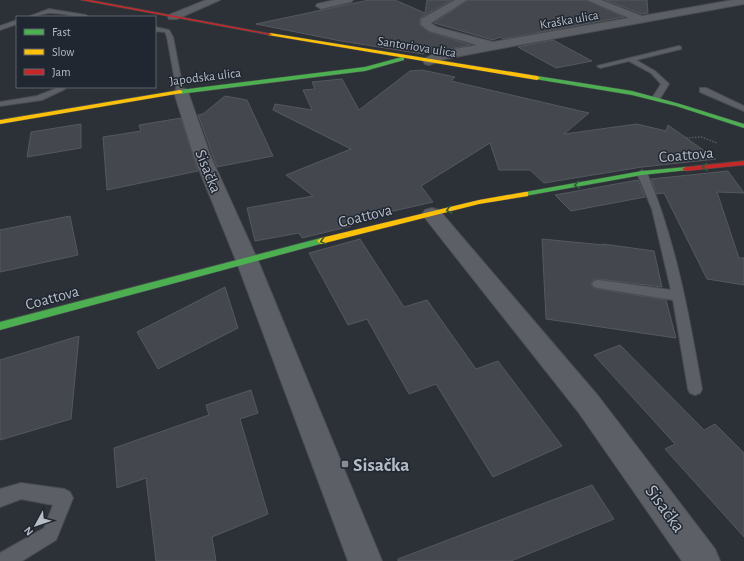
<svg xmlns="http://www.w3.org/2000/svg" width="744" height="561" font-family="'Alegreya Sans',sans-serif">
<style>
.building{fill:#44484e;stroke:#54585f}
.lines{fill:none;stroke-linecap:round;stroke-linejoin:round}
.lane-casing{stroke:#4a4d52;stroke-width:2}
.street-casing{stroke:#4a4d52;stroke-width:2}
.fast-casing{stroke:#4a4d52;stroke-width:1}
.slow-casing{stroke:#4a4d52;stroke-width:1}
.jam-casing{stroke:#4a4d52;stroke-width:1}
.path{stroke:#5a5e62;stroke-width:1.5;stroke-dasharray:1.5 1.5;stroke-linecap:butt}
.lane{fill:#5c5f65;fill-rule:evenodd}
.street{fill:#5c5f65;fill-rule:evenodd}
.fast{fill:#4caf50;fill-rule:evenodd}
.slow{fill:#ffc107;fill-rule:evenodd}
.jam{fill:#c62828;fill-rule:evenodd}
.oneway{stroke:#325d3d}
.poi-dot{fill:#868c95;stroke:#202731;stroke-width:1.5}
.labels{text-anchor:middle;stroke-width:3;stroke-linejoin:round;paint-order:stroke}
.far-street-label{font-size:13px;fill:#b7bdc7;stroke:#202731}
.street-label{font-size:16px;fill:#b7bdc7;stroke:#202731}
.near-poi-label{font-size:19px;font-weight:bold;fill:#b7bdc7;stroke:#202731;text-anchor:start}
.near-street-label{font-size:19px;fill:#b7bdc7;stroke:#202731}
</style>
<rect width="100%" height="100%" fill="#2c3137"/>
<!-- building -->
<path class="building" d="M369 0H395L425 13 427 0H452L420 18V25L429 32 471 45 423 54 341 41 256 24Z
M468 0H586L624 17 503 39 500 37 493 40 434 23Z
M605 0H647L648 13 642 14Z
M553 40 592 61 556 68 518 47Z
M422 70 455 77 451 81 589 113 564 134 637 124 666 131 668 125 716 159 642 167 544 183 530 170H499L490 143 421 186 433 202 358 219 359 221 349 223 351 226 302 238 299 233 255 241 247 208 313 196 286 175 351 149 273 110 275 104 312 110 303 90 315 89 312 82 342 79 359 110 410 71Z
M225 96 247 100 273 156 217 167 198 115 203 114Z
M181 118 198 171 107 190 103 137 141 131 139 125Z
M81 124V148L27 157 31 132Z
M728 171 744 193 717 192 739 258H744V285L707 279 664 193 657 194 651 179Z
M638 180 645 197 571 211 555 195Z
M70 216 78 255 0 272V230Z
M360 239 404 307 427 300 476 369 498 361 562 446 493 477 436 384 409 394 367 319 348 325 309 253Z
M542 239 604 245 603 244 654 251 662 287 598 279 593 280 591 285 594 288 598 289 666 300 676 338 546 319Z
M225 287 238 328 158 369 137 332Z
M79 336 71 419 0 440V360Z
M620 345 704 430 715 424 744 453V537L665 449 675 444 594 355Z
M251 390 258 413 240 419 268 514 212 537 216 561H156L146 478 117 488 114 448 209 415 206 405Z
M592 485 614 519 511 561H398V559Z"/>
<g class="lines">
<!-- lane casing -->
<g class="lane-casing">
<path id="lane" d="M49 9 86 15 89 17C76 17 63 13 50 13 43 13 36 17 28 17Z
M17 20V24L0 30V26Z
M155 27 169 30 173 37 184 94 177 92 167 37 165 32 155 31Z
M679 46 681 47V49L636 60 655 71 669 84 659 100H656L652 98 661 84 651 73 629 61 600 68 597 66Z
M60 87 65 89 42 100 0 106V102L37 96Z
M700 88H706L744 106V111L700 92Z
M642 170 647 173C676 242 689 315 702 389L700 393 695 395 690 393 688 389 673 300 598 288 594 287 592 284 594 281 598 280 671 290 652 209 637 173Z
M21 483 64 489 70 492 73 498 56 540 22 561H0V553L44 528 53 505 21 499 0 507V489Z"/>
</g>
<!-- street casing -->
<g class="street-casing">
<path id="street" d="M206 0H220L177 19H169L168 17 169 15Z
M335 0H353L351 2 321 9 316 6 317 4Z
M455 0H467L431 23 437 27 493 42 629 18 587 0H601L642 16 733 0H744V4L492 50 445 59 429 65 425 64 423 61C429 51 465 48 477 45L429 31 421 25V19Z
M181 88 186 89 188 92 211 157 259 263 382 561H348L237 263 194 157 174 92 176 89Z
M432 208 439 210 599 397 715 549 720 561H682L579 413 425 218 422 214 425 210Z"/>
</g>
<!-- fast casing -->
<g class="fast-casing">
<path id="fast" d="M402 57 404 58V60L365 71 180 94 177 92 180 90 365 67Z
M537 76 632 91 680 104 744 124V128L676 106 632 95 535 79V77Z
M686 167 690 169 688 170 642 175 525 196 521 194 525 192 642 171Z
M321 238 325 241 324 243 0 330V322Z"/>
</g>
<!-- slow casing -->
<g class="slow-casing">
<path id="slow" d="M270 33 537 76 540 78 537 80 268 35Z
M180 90 182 91V93L0 124V120Z
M525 192H528V196L479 204 321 244 317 241 321 238 479 200Z"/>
</g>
<!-- jam casing -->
<g class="jam-casing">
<path id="jam" d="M81 0H90L272 34 270 35Z
M744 161V165L686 171 682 169 686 167Z"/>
</g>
<!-- path -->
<path class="path" d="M686 138 701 137 717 143"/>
<!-- lane -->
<use href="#lane" class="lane"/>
<!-- street -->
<use href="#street" class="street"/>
<!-- fast -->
<use href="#fast" class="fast"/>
<!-- slow -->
<use href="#slow" class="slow"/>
<!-- jam -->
<use href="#jam" class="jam"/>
</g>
<!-- one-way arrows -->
<defs><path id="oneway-chevron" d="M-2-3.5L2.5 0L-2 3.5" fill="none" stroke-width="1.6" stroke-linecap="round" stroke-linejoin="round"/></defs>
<g class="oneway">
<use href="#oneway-chevron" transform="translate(705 167) rotate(175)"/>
<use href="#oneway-chevron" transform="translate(577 185) rotate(170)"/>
<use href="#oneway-chevron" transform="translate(449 210) rotate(166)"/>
<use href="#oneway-chevron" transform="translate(323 241) rotate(165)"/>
</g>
<!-- markers -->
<rect class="poi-dot" x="341" y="460" width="8" height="8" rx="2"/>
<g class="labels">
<!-- far-street labels -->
<g class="far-street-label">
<text transform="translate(569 19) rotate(-10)" y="5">Kraška ulica</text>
<text transform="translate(417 46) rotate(9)" y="5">Santoriova ulica</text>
<text transform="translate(205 76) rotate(-7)" y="5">Japodska ulica</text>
</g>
<!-- street labels -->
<g class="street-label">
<text transform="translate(686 154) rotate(-5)" y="6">Coattova</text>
<text transform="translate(209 171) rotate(68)" y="6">Sisačka</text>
<text transform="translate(365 215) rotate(-14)" y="6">Coattova</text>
<text transform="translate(52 297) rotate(-15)" y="6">Coattova</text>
</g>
<!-- near-poi labels -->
<g class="near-poi-label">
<text x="353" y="471">Sisačka</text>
</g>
<!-- near-street labels -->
<g class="near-street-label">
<text transform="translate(666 508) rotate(54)" y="7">Sisačka</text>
</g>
</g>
<!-- legend -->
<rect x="16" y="16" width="140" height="72" fill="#202731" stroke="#5c636d"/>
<rect x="24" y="29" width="20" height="6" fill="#4caf50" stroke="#5c636d"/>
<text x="52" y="36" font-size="12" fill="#b7bdc7">Fast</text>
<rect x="24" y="49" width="20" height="6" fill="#ffc107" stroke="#5c636d"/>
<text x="52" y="56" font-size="12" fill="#b7bdc7">Slow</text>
<rect x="24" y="69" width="20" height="6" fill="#c62828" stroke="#5c636d"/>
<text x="52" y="76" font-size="12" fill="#b7bdc7">Jam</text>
<!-- north arrow -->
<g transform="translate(36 525) rotate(230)" stroke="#202731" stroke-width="3" paint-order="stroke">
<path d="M0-3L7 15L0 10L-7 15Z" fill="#b7bdc7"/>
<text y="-6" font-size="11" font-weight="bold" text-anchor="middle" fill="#b7bdc7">N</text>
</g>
</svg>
